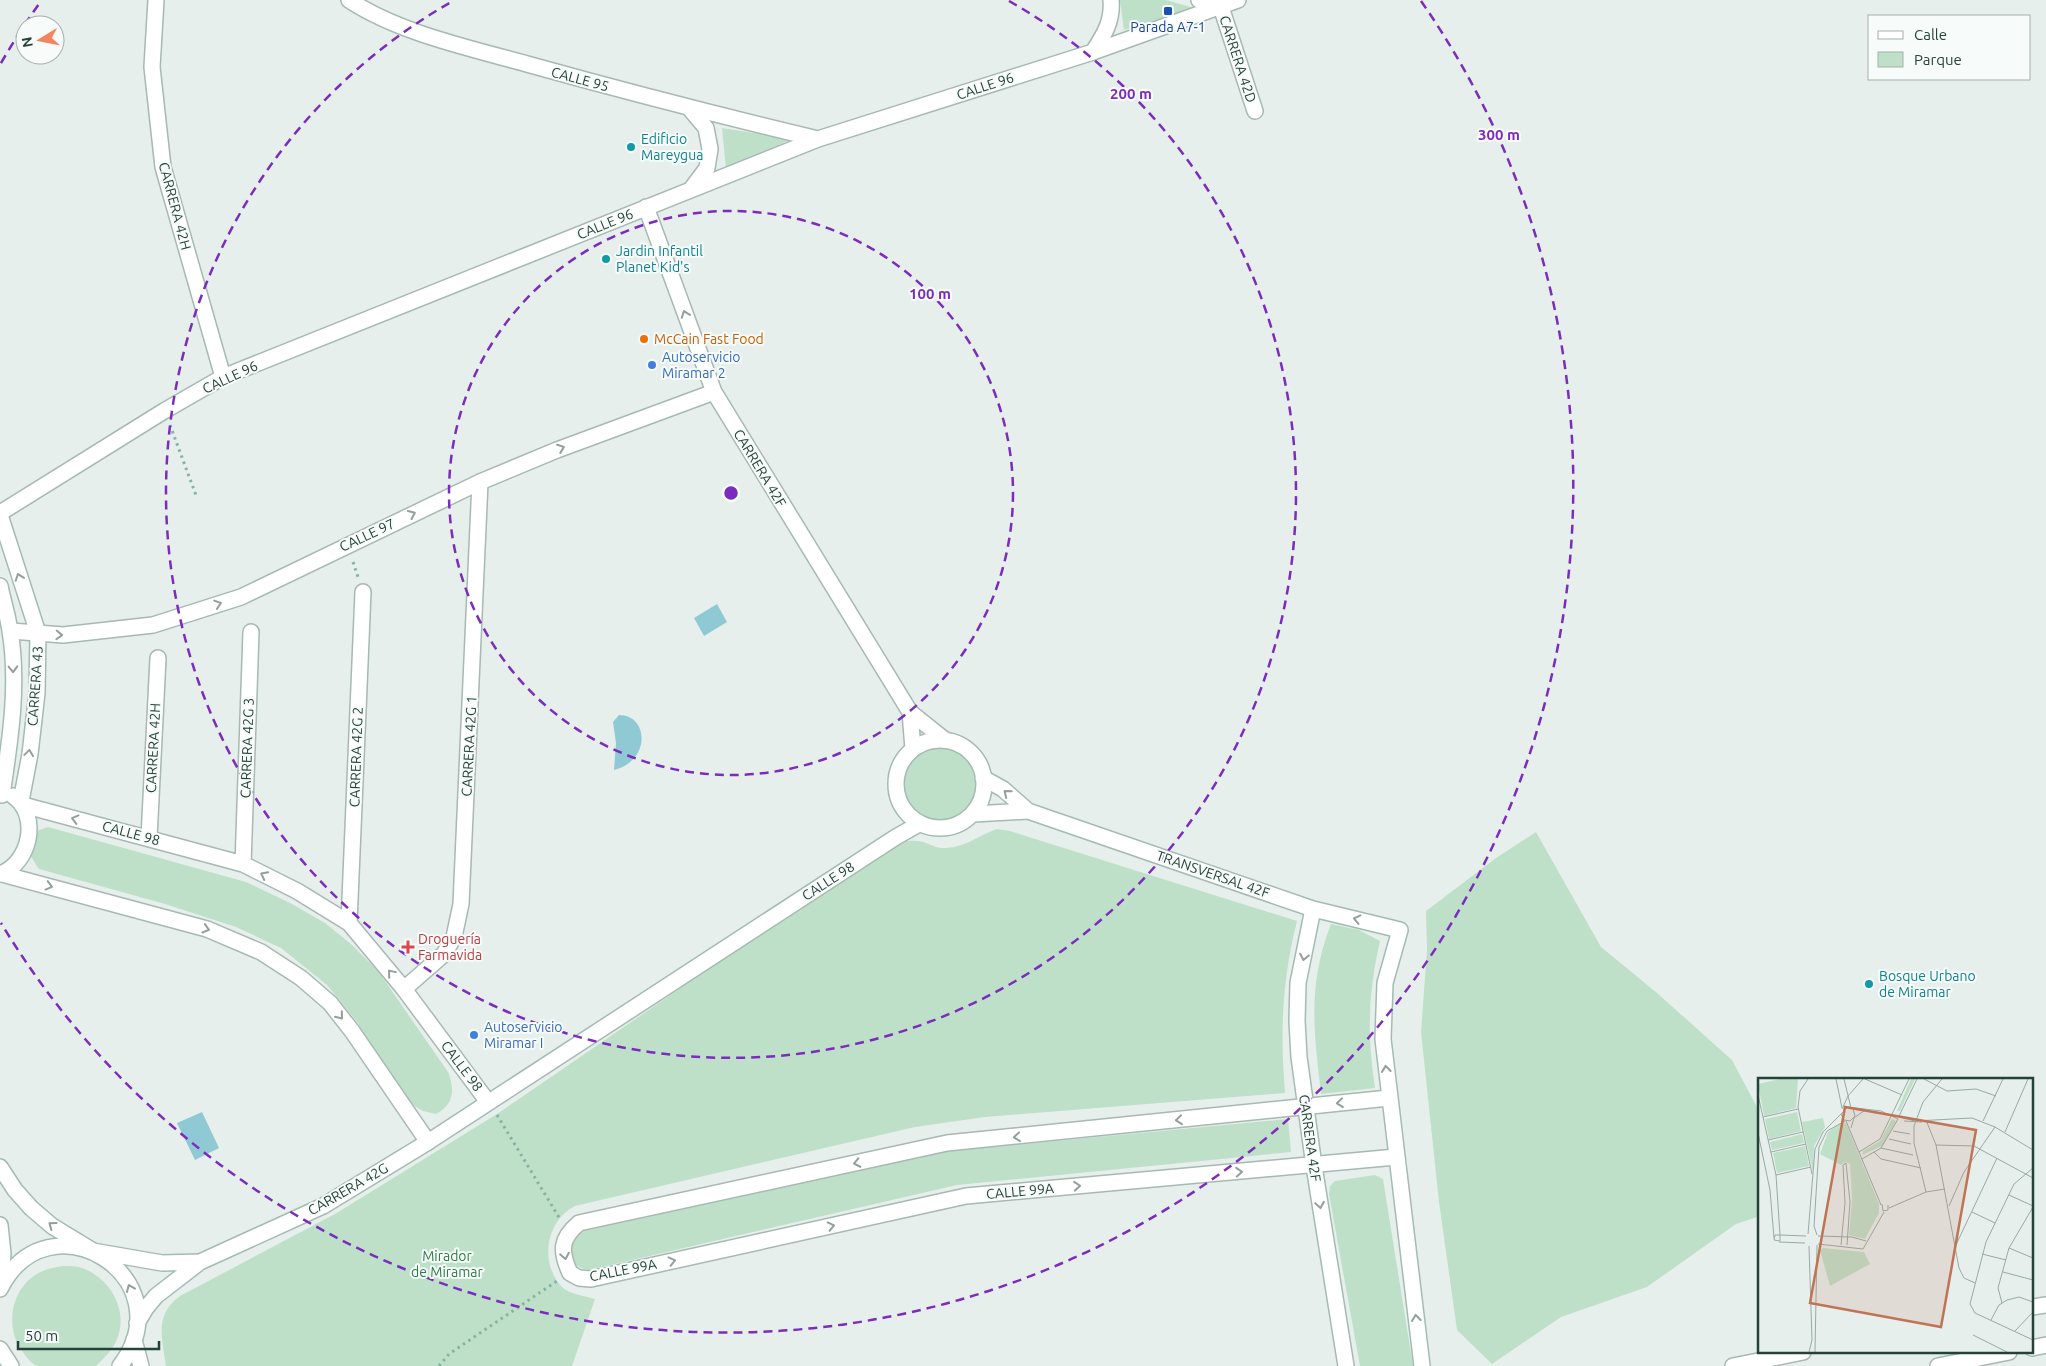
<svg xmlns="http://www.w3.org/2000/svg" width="2046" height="1366" font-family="Ubuntu,sans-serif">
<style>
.green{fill:#bfe0c8}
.water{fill:#8ec9d4}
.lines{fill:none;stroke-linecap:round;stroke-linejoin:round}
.street-casing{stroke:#a8b8b2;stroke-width:18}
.secondary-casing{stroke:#a4bbb3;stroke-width:18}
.path{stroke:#86b3a5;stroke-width:3;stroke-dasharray:2.5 4;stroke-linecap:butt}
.street{stroke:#fff;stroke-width:15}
.secondary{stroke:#fff;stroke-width:15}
.oneway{stroke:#92a09c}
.ring{fill:none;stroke:#7b2cbf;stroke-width:2.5;stroke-dasharray:9 6}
.transit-dot{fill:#1a4fb4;stroke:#f7fbf9;stroke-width:2}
.culture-dot{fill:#0f9aa8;stroke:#f7fbf9;stroke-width:2}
.food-dot{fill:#e8710a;stroke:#f7fbf9;stroke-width:2}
.shop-dot{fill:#3f7fe0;stroke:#f7fbf9;stroke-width:2}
.health-dot{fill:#e0444e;stroke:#f7fbf9;stroke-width:2}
.labels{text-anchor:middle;stroke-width:4;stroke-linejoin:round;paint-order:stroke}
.transit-label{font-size:14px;fill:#164399;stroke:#f7fbf9}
.street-label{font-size:14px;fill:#24423a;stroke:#f7fbf9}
.culture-label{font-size:14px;fill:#0d838f;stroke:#f7fbf9;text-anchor:start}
.food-label{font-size:14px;fill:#c56008;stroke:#f7fbf9;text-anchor:start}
.shop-label{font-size:14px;fill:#366cbe;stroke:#f7fbf9;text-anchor:start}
.health-label{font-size:14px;fill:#be3a42;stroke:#f7fbf9;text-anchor:start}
.park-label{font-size:14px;fill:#2d7a4b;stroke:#f7fbf9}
.inset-road{fill:none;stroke:#98aaa4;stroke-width:1}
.view{fill:#c07456;fill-opacity:0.15;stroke:#c07456;stroke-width:2.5}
.inset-edge{fill:none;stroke:#24423a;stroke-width:2.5}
.centre{fill:#7b2cbf;stroke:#f7fbf9;stroke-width:2.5}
.ring-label{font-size:15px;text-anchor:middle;font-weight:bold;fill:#7b2cbf;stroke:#f7fbf9;stroke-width:4;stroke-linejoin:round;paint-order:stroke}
</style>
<rect width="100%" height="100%" fill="#e6efeb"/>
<!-- green -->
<path class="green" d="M1120 0H1166L1194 8 1124 30Z
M722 128 792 139 726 169Z
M901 784a39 39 0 1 1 78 0a39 39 0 1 1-78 0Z
M48 827 246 882 292 904 325 923 351 944 378 971 448 1072C455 1089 454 1105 436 1114L423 1111 413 1105 392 1078 357 1022 327 985 281 948 236 927 165 904 39 869C27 853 29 849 36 831Z
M997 829 1010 831 1297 921C1282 981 1280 1031 1285 1093L985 1117 915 1127 575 1206C546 1221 539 1263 562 1287 569 1294 585 1296 595 1299L572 1366H166C162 1338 154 1315 180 1296L335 1214 497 1114 892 843C900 842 908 840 916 841 928 841 933 849 946 848 965 847 980 835 997 829Z
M1536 832 1601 947 1657 993 1732 1060 1760 1113V1216L1736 1224 1647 1287 1561 1317 1492 1364 1457 1330 1439 1202 1421 1032 1427 950 1426 911 1496 858Z
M1331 924 1359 930 1380 941C1368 994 1367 1034 1375 1088L1321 1094C1314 1031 1307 986 1331 924Z
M1288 1119 1291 1152 957 1185 589 1270C564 1267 566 1243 584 1231L950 1151Z
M1375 1175 1383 1179 1413 1366H1360L1329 1194 1330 1186 1335 1181Z
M63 1266C69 1266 76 1266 82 1268 110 1278 129 1310 117 1339 113 1350 104 1358 96 1366 82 1366 49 1366 38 1366 31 1364 26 1356 22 1351 6 1329 10 1295 31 1278 41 1270 51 1268 63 1266Z"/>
<!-- water -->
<path class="water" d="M717 604 727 622 704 636 694 618Z
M619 715C649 715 651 761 614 770L616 743 613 722Z
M202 1112 219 1148 195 1160 177 1123Z"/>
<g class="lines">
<!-- street casing -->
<g class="street-casing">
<path id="street" d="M156 0 152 67 163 167 223 377
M349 0C399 33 470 48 527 64 624 91 721 116 818 139
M1199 0 1221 7
M1221 7 1255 111
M1093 52C1104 35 1113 21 1111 0
M690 109 706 128 710 149 707 168 692 188
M646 207 714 392 910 712 945 740
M0 513 164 411 223 377 818 139 1093 52 1238 0
M11 631 63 635 153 625 241 597 480 482 557 450 714 392
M910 712 913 749
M23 805 243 864 297 891 349 923 404 989 488 1102
M149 838 158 658
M243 864 251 632
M2 874 207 929 261 952 301 978 330 1003 352 1031 428 1142
M349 923 363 592
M404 989 444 954 454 937 461 904 480 482
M1389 1098 947 1143 579 1223C560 1239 560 1251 570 1273L579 1278 591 1279 966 1196 1396 1157
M2032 1307 2046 1305
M134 1340 141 1366
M2032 1348 2046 1345
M1733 1366 1803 1352
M1938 1366 2009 1352"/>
</g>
<!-- secondary casing -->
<g class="secondary-casing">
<path id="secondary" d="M0 515 38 633 37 693 30 754 21 801
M0 586C3 601 8 616 10 631 19 685 10 741 2 795
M896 784a44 44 0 1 1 88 0a44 44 0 1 1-88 0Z
M983 778 1003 789 1028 811 1313 909 1400 930 1385 983 1383 1039 1422 1366
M973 814 1028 811
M0 874C31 863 40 814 13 796
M1313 909 1298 983 1297 1021 1299 1057 1314 1166 1346 1366
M0 1167 15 1190 31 1208 52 1226 93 1251 162 1263 200 1262
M0 1225 3 1254 1 1283
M0 1289C48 1192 187 1277 120 1366
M137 1323 146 1308 156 1296 200 1262 323 1206 428 1142 896 837 919 824
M0 1349 11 1366"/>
</g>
<!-- path -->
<path class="path" d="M170 425 197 498
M353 562 358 577
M497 1115 560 1219
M439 1366 449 1354 557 1281"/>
<!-- street -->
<use href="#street" class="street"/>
<!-- secondary -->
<use href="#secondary" class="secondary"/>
</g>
<!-- one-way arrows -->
<defs><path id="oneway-chevron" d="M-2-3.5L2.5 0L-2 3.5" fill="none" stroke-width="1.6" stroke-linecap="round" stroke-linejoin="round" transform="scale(1.25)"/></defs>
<g class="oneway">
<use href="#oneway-chevron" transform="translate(685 314) rotate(-110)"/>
<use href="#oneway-chevron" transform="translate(561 448) rotate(-21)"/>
<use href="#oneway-chevron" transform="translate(412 514) rotate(-25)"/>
<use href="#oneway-chevron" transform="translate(19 577) rotate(-109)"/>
<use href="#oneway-chevron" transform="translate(218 604) rotate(-18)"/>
<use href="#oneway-chevron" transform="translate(59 635) rotate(2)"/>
<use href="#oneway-chevron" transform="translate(13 669) rotate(88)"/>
<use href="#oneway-chevron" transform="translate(29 753) rotate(-82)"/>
<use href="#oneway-chevron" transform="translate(1007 793) rotate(-141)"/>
<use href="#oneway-chevron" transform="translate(75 819) rotate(-165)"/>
<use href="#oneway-chevron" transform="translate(264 875) rotate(-153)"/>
<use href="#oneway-chevron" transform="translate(49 886) rotate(15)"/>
<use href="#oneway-chevron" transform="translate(1357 919) rotate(-167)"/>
<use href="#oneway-chevron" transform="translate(206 929) rotate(17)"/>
<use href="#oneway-chevron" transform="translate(1304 957) rotate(101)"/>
<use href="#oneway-chevron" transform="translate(391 973) rotate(-130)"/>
<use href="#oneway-chevron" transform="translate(340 1016) rotate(51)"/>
<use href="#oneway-chevron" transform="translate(1386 1069) rotate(-96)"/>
<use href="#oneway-chevron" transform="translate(1340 1103) rotate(174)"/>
<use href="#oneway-chevron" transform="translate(1179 1120) rotate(174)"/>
<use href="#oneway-chevron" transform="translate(1017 1137) rotate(174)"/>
<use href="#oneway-chevron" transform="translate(857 1163) rotate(168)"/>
<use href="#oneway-chevron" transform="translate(1239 1172) rotate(-5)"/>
<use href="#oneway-chevron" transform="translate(1077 1186) rotate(-5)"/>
<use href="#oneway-chevron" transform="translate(1320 1205) rotate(81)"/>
<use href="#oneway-chevron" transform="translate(52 1225) rotate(-144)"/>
<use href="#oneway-chevron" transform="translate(831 1226) rotate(-13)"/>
<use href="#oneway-chevron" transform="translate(565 1256) rotate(79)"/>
<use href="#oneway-chevron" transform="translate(672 1261) rotate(-13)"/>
<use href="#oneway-chevron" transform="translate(130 1288) rotate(-113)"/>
<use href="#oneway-chevron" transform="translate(1416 1318) rotate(-97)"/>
</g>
<!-- distance rings -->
<g class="ring">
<circle cx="731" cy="493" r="282"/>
<path d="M1009 1A565 565 0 1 1 453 1"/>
<path d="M1 63A847 847 0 0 1 41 1M1421 1A847 847 0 1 1 1 923"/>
</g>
<!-- markers -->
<rect class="transit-dot" x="1163" y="6" width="10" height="10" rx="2.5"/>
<g class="culture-dot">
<circle cx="631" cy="147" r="5"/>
<circle cx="606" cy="259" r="5"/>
<circle cx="1869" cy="984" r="5"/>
</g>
<circle class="food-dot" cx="644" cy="339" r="5"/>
<g class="shop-dot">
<circle cx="652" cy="365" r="5"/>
<circle cx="474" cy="1035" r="5"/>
</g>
<path class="health-dot" d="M405.5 939.5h5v5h5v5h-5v5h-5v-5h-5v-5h5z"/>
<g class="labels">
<!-- transit labels -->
<g class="transit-label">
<text x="1168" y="32">Parada A7-1</text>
</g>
<!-- street labels -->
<g class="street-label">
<text transform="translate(1238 59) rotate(72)" y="5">CARRERA 42D</text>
<text transform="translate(580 79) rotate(15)" y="5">CALLE 95</text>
<text transform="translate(985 86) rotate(-18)" y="5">CALLE 96</text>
<text transform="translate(175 206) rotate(75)" y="5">CARRERA 42H</text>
<text transform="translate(605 224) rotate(-22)" y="5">CALLE 96</text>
<text transform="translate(230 377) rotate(-25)" y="5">CALLE 96</text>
<text transform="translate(760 468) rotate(59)" y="5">CARRERA 42F</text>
<text transform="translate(367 535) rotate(-25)" y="5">CALLE 97</text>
<text transform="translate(35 686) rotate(-86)" y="5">CARRERA 43</text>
<text transform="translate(469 746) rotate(-87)" y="5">CARRERA 42G 1</text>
<text transform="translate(153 748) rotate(-87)" y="5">CARRERA 42H</text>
<text transform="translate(247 748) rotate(-88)" y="5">CARRERA 42G 3</text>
<text transform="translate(356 757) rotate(-88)" y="5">CARRERA 42G 2</text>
<text transform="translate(131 833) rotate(15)" y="5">CALLE 98</text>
<text transform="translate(1213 874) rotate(19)" y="5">TRANSVERSAL 42F</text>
<text transform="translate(828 881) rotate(-33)" y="5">CALLE 98</text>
<text transform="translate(462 1066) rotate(53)" y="5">CALLE 98</text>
<text transform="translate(1310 1138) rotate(82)" y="5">CARRERA 42F</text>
<text transform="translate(348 1189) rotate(-30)" y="5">CARRERA 42G</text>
<text transform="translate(1020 1191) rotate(-5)" y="5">CALLE 99A</text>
<text transform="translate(623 1270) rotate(-11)" y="5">CALLE 99A</text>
</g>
<!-- culture labels -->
<g class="culture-label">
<text x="641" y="144">Edificio<tspan x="641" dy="16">Mareygua</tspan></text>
<text x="616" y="256">Jardin Infantil<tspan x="616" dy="16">Planet Kid's</tspan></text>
<text x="1879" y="981">Bosque Urbano<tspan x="1879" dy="16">de Miramar</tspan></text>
</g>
<!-- food labels -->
<g class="food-label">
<text x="654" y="344">McCain Fast Food</text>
</g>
<!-- shop labels -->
<g class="shop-label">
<text x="662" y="362">Autoservicio<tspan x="662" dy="16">Miramar 2</tspan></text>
<text x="484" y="1032">Autoservicio<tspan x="484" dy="16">Miramar I</tspan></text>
</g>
<!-- health labels -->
<g class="health-label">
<text x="418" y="944">Droguería<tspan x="418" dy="16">Farmavida</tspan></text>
</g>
<!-- park labels -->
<g class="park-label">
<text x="447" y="1261">Mirador<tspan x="447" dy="16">de Miramar</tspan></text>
</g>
</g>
<!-- overview -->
<g transform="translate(1758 1078)">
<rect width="275" height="275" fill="#e6efeb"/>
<path d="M22 1H40L38 30 6 38 0 6ZM153 1H157L142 33H139ZM39 34 43 53 11 61 7 41ZM65 40 67 49 56 68 55 94 44 44ZM134 41 138 43 124 68 104 77 105 73 122 63ZM82 45H88L121 126V135L107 161 91 157 94 121 92 86 87 84 83 87 62 76 70 54ZM44 56 46 65 14 72 12 64ZM47 68 51 88 19 95 15 75ZM65 170 106 174 112 186 72 208 62 172Z" fill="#bfe0c8"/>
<path class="inset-road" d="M50 1 42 13 40 29 54 96M78 1 84 30M86 1 93 30M107 1 144 17M166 1 189 13 218 11 238 18M0 17 18 97 22 157M84 31 90 18 105 1M83 36 86 42 92 43 97 38 95 31M141 38 159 1M5 39 40 31M141 39 157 43 214 40 237 49 275 72M168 42 178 67 201 190 206 200 217 205M88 43 123 127M146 43 164 44M225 43 245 1M93 50 96 40 107 32M135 53 152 56M247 54 270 1M0 55 12 112 16 160M131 61 153 66M10 62 45 54M178 67 216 68 275 100M123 70 155 77M13 74 48 66M101 74 122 61 151 1M116 74 123 81 163 90M104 81 123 70 140 41M275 90 256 106 228 164 212 226 217 235 275 262M18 97 53 89M168 114 156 65V48L165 24 184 1M251 117 275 128M124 126 125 133 130 132V127M191 128 206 94 237 49M131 130 168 114 187 111M214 134 237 145M50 156 57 71 65 54 90 29 123 33 140 41M22 157 48 158M22 157H17L16 162 22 163V157M59 157 56 148 61 69 69 53 87 43M60 158 94 159 108 163M21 164 47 165M60 166 105 171 126 134M83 167 87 125 85 87 88 85 92 124 89 167M51 168 54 262 51 274M197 169 239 80M251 170 275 180M224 176 248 182M245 194 275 202M244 225 240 210 251 170 275 129M233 242 241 227 249 222 261 219 275 224M257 253 275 234M215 257 249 274M57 274 59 167"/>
<path class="view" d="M87 29 218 52 183 249 52 225Z"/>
<rect width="275" height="275" class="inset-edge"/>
</g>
<circle cx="731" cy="493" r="8" class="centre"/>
<g class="ring-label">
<text x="1131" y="99">200 m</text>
<text x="1499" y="140">300 m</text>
<text x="930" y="299">100 m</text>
</g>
<!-- legend -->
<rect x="1868" y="15" width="162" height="65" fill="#f7fbf9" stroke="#a3b1ad"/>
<rect x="1878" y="31" width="25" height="8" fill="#ffffff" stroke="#a3b1ad"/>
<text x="1914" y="40" font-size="15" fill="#24423a">Calle</text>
<rect x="1878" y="52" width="25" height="15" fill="#bfe0c8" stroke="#a3b1ad"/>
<text x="1914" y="65" font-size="15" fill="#24423a">Parque</text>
<!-- north arrow -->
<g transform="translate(40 40) rotate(260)"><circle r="24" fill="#f7fbf9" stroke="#a3b1ad"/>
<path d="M0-4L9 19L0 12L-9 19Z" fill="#f4845f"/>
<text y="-8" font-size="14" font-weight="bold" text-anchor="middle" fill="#24423a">N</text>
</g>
<!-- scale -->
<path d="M18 1341v8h141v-8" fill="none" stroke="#24423a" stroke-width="2.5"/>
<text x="25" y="1341" font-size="15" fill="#24423a" stroke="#f7fbf9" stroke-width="4" paint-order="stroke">50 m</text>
</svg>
